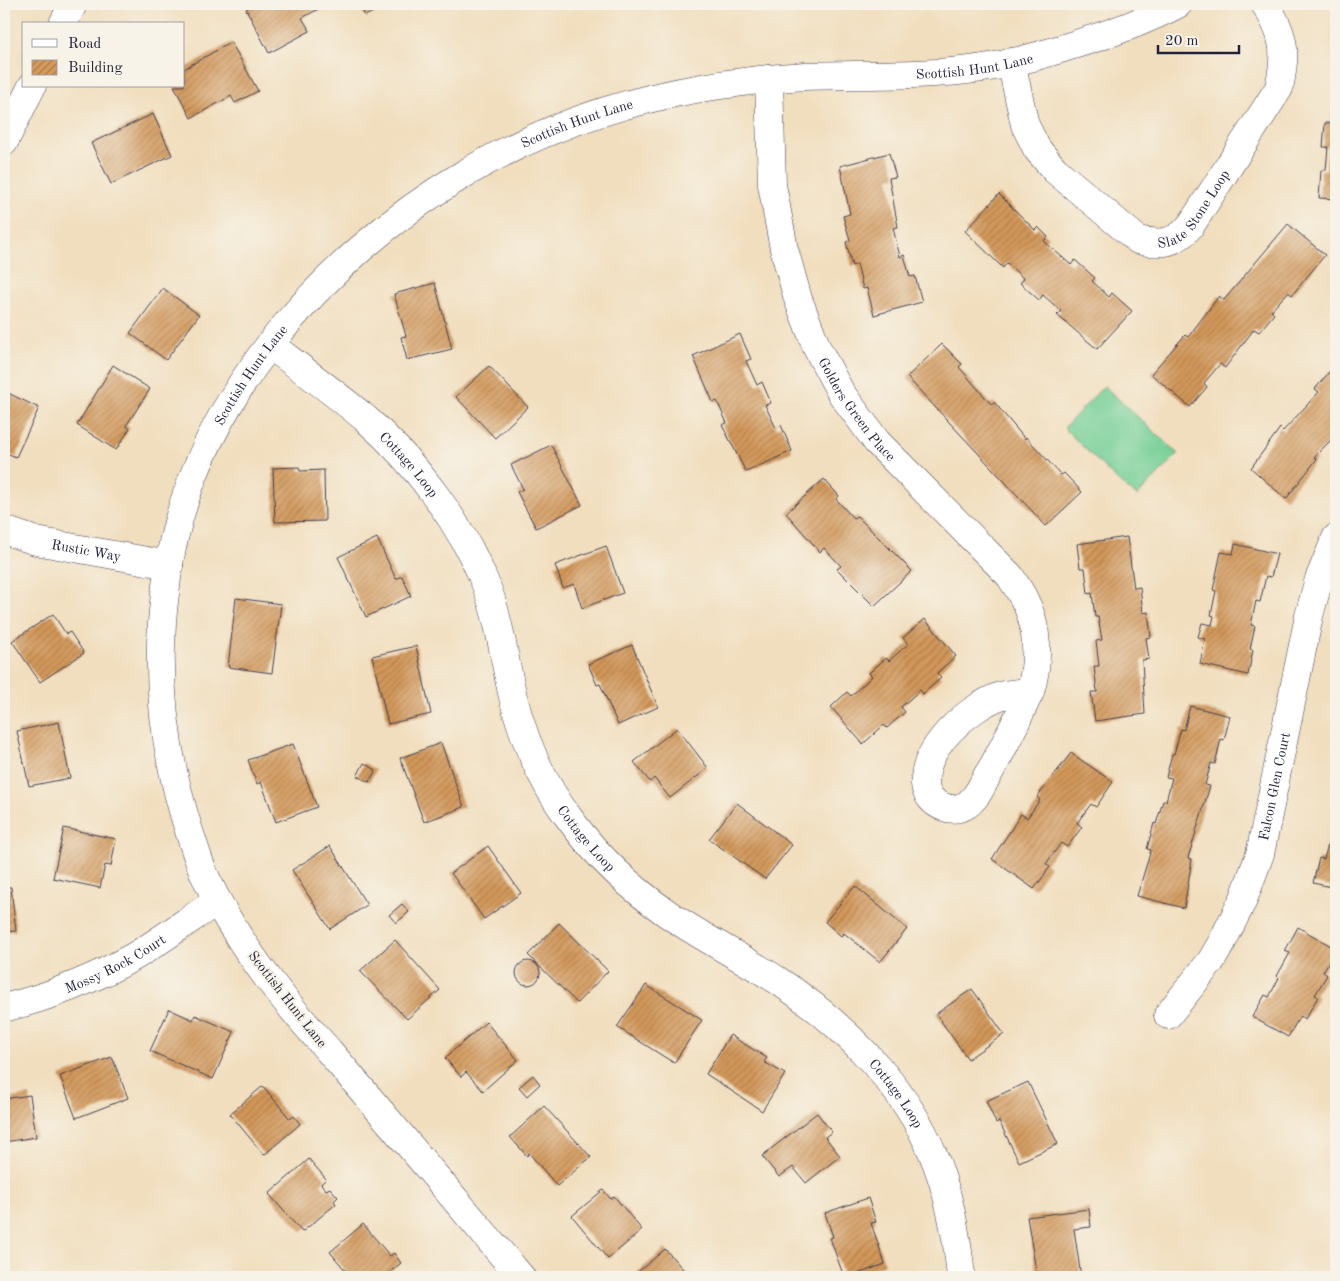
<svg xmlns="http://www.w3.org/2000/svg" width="1340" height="1281" font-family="'Old Standard TT',serif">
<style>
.pitch{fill:#75cf96;stroke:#4c7868}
.building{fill:url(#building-hatch)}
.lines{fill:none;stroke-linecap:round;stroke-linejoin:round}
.minor-casing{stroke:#413e4f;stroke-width:29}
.minor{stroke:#fff;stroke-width:28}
.labels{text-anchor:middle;stroke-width:4.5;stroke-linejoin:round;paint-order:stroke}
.street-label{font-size:14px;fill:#22223b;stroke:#f7f3e8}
</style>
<defs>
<pattern id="building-hatch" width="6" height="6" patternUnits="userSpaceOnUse" patternTransform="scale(1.25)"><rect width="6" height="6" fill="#d3985a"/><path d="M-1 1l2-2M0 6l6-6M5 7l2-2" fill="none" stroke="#ab7c4c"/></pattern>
</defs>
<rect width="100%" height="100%" fill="#f7f3e8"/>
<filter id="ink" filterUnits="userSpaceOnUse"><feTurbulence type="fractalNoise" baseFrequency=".02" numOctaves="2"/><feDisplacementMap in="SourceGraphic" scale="10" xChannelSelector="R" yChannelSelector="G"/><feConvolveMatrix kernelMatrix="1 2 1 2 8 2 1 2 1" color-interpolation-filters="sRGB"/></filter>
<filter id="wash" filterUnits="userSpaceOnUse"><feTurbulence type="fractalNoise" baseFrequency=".0096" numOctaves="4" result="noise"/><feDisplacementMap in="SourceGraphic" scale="20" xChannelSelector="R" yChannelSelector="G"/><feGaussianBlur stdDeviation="1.12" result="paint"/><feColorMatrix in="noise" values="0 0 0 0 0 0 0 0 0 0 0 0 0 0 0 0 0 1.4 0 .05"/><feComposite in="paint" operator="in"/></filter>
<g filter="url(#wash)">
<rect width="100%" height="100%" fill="#f1debe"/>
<!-- pitch -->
<path class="pitch" d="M1104 386 1178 454 1137 496 1117 480 1064 428Z"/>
<g id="blocks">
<!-- building -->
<path class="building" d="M256 4H323L324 6 302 18 310 31 269 53 246 9Z
M359 4H390L365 16Z
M725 4H773V5L726 7Z
M231 42 258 91 235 103 231 96 191 118 174 86H184V69Z
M1333 97H1336V199L1319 198 1321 170H1326L1328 147H1323L1325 123H1331Z
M153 114 172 155 111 184 91 143Z
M889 153 896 177 889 178 898 227 893 228 900 257 904 255 910 277 915 276 922 302 874 315 867 288 863 289 857 264 852 266 846 242 850 240 843 216 850 214 840 166Z
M999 194 1035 230 1038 227 1048 237 1044 241 1071 265 1075 260 1095 278 1092 281 1109 297 1112 293 1132 311 1097 349 1057 315 1061 311 1043 295 1039 300 1020 283 1024 279 1007 263 1003 268 965 231Z
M1288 224 1325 255 1292 295 1288 292 1271 311 1274 314 1259 332 1254 329 1225 368 1220 364 1204 383 1207 387 1190 407 1151 374 1185 335 1188 337 1219 296 1224 300Z
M435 283 452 349 407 360 401 337 406 336 394 294Z
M163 288 199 315 166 360 130 333Z
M740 334 751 359 746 361 757 385 762 382 771 403 765 405 776 428 781 425 792 451 746 472 722 425 727 423 717 401 713 402 693 356Z
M942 344 962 364 959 367 991 404 994 402 1025 439 1026 437 1061 475 1064 473 1082 492 1046 526 907 377Z
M113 365 150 389 126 426 130 428 116 450 77 425Z
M489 366 528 407 495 438 456 397Z
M1336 369V435L1314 457 1317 459 1286 499 1251 468 1280 428 1283 431 1319 392 1315 389 1330 371 1332 373Z
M4 391 39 408 16 457 4 452Z
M551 445 582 505 536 528 517 492 523 489 511 465Z
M299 467 300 471 324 470 325 521 275 522 273 468Z
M824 479 839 496 836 499 853 518 857 516 912 571 874 606 837 569 841 566 824 548 820 552 786 513Z
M1127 537 1134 588 1140 587 1143 613 1148 612 1151 637 1146 638 1149 659 1142 660 1145 714 1095 721 1091 692H1097L1094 666H1099L1096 641 1102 640 1098 617H1095L1092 593 1088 594 1085 568H1080L1077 544Z
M377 538 396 579 402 576 411 596 366 617 338 557Z
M1235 544 1277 554 1271 577 1266 576 1260 602 1256 601 1251 625 1255 626 1250 649 1253 650 1248 675 1200 664 1205 639 1198 637 1202 623 1212 625 1214 616 1211 615 1216 591 1213 590 1221 552 1233 554Z
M606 546 623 593 582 608 574 584 563 588 555 565Z
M236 598 281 604 272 673 228 667Z
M53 614 66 634 70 632 84 653 40 682 12 641Z
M925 619 956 656 937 673 941 678 923 694 920 690 901 707 905 712 887 728 884 725 863 744 831 707 847 692 851 696 872 676 869 673 886 658 889 661 908 644 903 638Z
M632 645 658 707 618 725 600 684 597 685 588 664Z
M416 646 431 714 388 724 372 656Z
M1190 706 1230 716 1224 740 1221 739 1215 764 1211 763 1205 785 1210 786 1188 858 1192 859 1184 908 1137 896 1151 850 1147 849 1154 823 1156 824 1163 801H1166L1172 778 1166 777 1172 754H1174L1181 729 1184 730Z
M59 722 70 778 29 786 17 731Z
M677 728 708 768 670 798 654 778 650 782 634 762Z
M441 743 464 807 424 822 400 758Z
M293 744 317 807 276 822 261 782 257 784 248 760Z
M1071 753 1113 782 1096 807 1091 804 1077 823 1082 827 1067 847 1061 843 1046 864 1050 867 1034 889 992 859 1021 814 1027 818 1040 800 1037 797Z
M364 763 376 770 369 782 357 776Z
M737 803 792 845 765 879 709 839Z
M1336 826V888L1313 883 1319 858 1324 859 1330 837H1333Z
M64 828 116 839 111 866 105 865 100 888 53 878Z
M330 846 367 905 330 929 292 870Z
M488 846 521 893 484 919 451 873Z
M855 886 907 929 880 962 844 933 841 936 825 922Z
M4 887H11L16 931 4 932Z
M402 904 409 912 396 923 389 915Z
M559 923 608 971 577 1003 528 955Z
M1298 927 1336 949 1323 972 1327 975 1315 995 1318 997 1305 1019 1300 1016 1288 1037 1252 1017 1265 995 1269 997 1279 978 1277 976 1290 953 1285 951Z
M395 940 440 990 407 1019 360 971Z
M516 973a12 12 0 1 1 24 0a12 12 0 1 1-24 0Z
M646 985 702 1020 674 1063 617 1027Z
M972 989 1004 1034 968 1059 936 1014Z
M169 1009 193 1020 195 1015 234 1032 213 1079 150 1051Z
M486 1022 518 1060 483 1091 466 1072 461 1077 445 1058Z
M730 1035 767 1058 764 1062 785 1074 762 1111 706 1074Z
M112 1057 128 1098 76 1118 60 1076Z
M533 1075 540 1084 527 1096 519 1087Z
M1028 1082 1058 1144 1019 1162 999 1121 996 1123 986 1101Z
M263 1086 290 1119 294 1116 300 1124 264 1155 230 1114Z
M30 1095 36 1137 4 1142V1099Z
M544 1106 591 1157 557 1186 529 1153 527 1156 510 1137Z
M817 1113 832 1132 825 1137 840 1156 806 1183 793 1167 779 1177 762 1156Z
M309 1159 326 1179 321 1184 326 1190 330 1188 338 1197 334 1201 336 1204 302 1232 269 1194Z
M603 1190 611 1199 614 1196 642 1230 608 1259 572 1216Z
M868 1198 876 1222 871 1223 885 1264 849 1277H844L830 1238 833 1237 825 1213Z
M1089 1209 1091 1227 1074 1229 1081 1277H1037L1027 1217Z
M363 1224 390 1256 394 1253 401 1263 384 1277H351L330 1252Z
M665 1249 690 1277H632Z"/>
</g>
</g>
<g filter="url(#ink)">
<use href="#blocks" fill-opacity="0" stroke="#413e4f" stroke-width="1"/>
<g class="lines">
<!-- minor casing -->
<g class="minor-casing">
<g id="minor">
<path d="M63 24 73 4"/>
<path id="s1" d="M1011 62 1025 125 1037 149 1055 170 1138 240C1160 245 1176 244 1191 225L1279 88C1287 52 1285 35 1265 4"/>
<path id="s2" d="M769 79 772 185 784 249 798 299 817 348 841 393 877 442 1010 576C1015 584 1020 591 1024 599 1039 627 1039 663 1030 692 1016 721 1004 749 987 776 983 784 979 793 973 799 958 818 927 807 925 784 923 747 968 708 1000 696 1009 693 1020 693 1030 692"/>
<path d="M4 142 32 86"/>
<path id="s3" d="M270 345C302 369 335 393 366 419 415 462 462 524 486 585 500 621 504 659 513 697 524 741 544 786 572 822 598 857 632 889 668 914 703 938 741 957 777 980 840 1021 904 1084 933 1154 949 1193 957 1235 961 1277"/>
<path id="s4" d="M4 530 36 541 169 565"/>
<path id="s5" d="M4 1008C49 997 94 979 135 956 163 939 190 919 217 901"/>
<path id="s6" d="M1168 1015 1211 961 1221 944 1243 900 1260 854 1309 616 1319 579 1336 538"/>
<path id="s7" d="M521 1277 329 1051C281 998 235 941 205 876 199 863 195 848 190 834 168 766 157 694 162 623 163 608 165 593 167 578 188 409 322 258 464 174 538 130 622 101 707 87 739 82 772 78 805 76 864 74 924 77 983 68 1013 64 1042 55 1070 46 1107 35 1144 22 1178 4"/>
</g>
</g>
<!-- minor -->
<use href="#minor" class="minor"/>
</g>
</g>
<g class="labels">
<!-- street labels -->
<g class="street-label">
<text dy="5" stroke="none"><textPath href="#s7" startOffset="1862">Scottish Hunt Lane</textPath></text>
<text dy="5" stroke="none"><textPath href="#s7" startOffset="1458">Scottish Hunt Lane</textPath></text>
<text dy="5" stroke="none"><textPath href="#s1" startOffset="299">Slate Stone Loop</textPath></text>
<text dy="5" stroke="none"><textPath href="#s7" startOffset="1038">Scottish Hunt Lane</textPath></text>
<text dy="5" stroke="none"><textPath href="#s2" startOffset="349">Golders Green Place</textPath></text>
<text dy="5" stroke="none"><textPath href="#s3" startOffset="184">Cottage Loop</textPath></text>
<text dy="5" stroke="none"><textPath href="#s4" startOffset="85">Rustic Way</textPath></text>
<text dy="5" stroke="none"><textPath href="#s6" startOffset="256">Falcon Glen Court</textPath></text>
<text dy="5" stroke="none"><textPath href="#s3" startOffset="604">Cottage Loop</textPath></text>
<text dy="5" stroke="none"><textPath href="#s5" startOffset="120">Mossy Rock Court</textPath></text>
<text transform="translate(288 999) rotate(52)" y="5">Scottish Hunt Lane</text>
<text dy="5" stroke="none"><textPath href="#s3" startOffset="1009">Cottage Loop</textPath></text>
</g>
</g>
<!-- margin -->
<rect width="1340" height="1281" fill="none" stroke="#f7f3e8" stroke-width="20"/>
<!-- legend -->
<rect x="22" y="22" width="162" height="65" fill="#f7f3e8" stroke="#a29fa3"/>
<rect x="32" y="39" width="25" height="8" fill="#ffffff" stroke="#a29fa3"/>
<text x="68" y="48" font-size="15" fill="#22223b">Road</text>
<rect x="32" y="60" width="25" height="15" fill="url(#building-hatch)" stroke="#a29fa3"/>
<text x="68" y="72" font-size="15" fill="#22223b">Building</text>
<!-- scale -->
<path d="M1158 45v8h81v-8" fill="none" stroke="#22223b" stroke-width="2.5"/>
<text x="1165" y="45" font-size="15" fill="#22223b" stroke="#f7f3e8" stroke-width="4" paint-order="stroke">20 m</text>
</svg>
